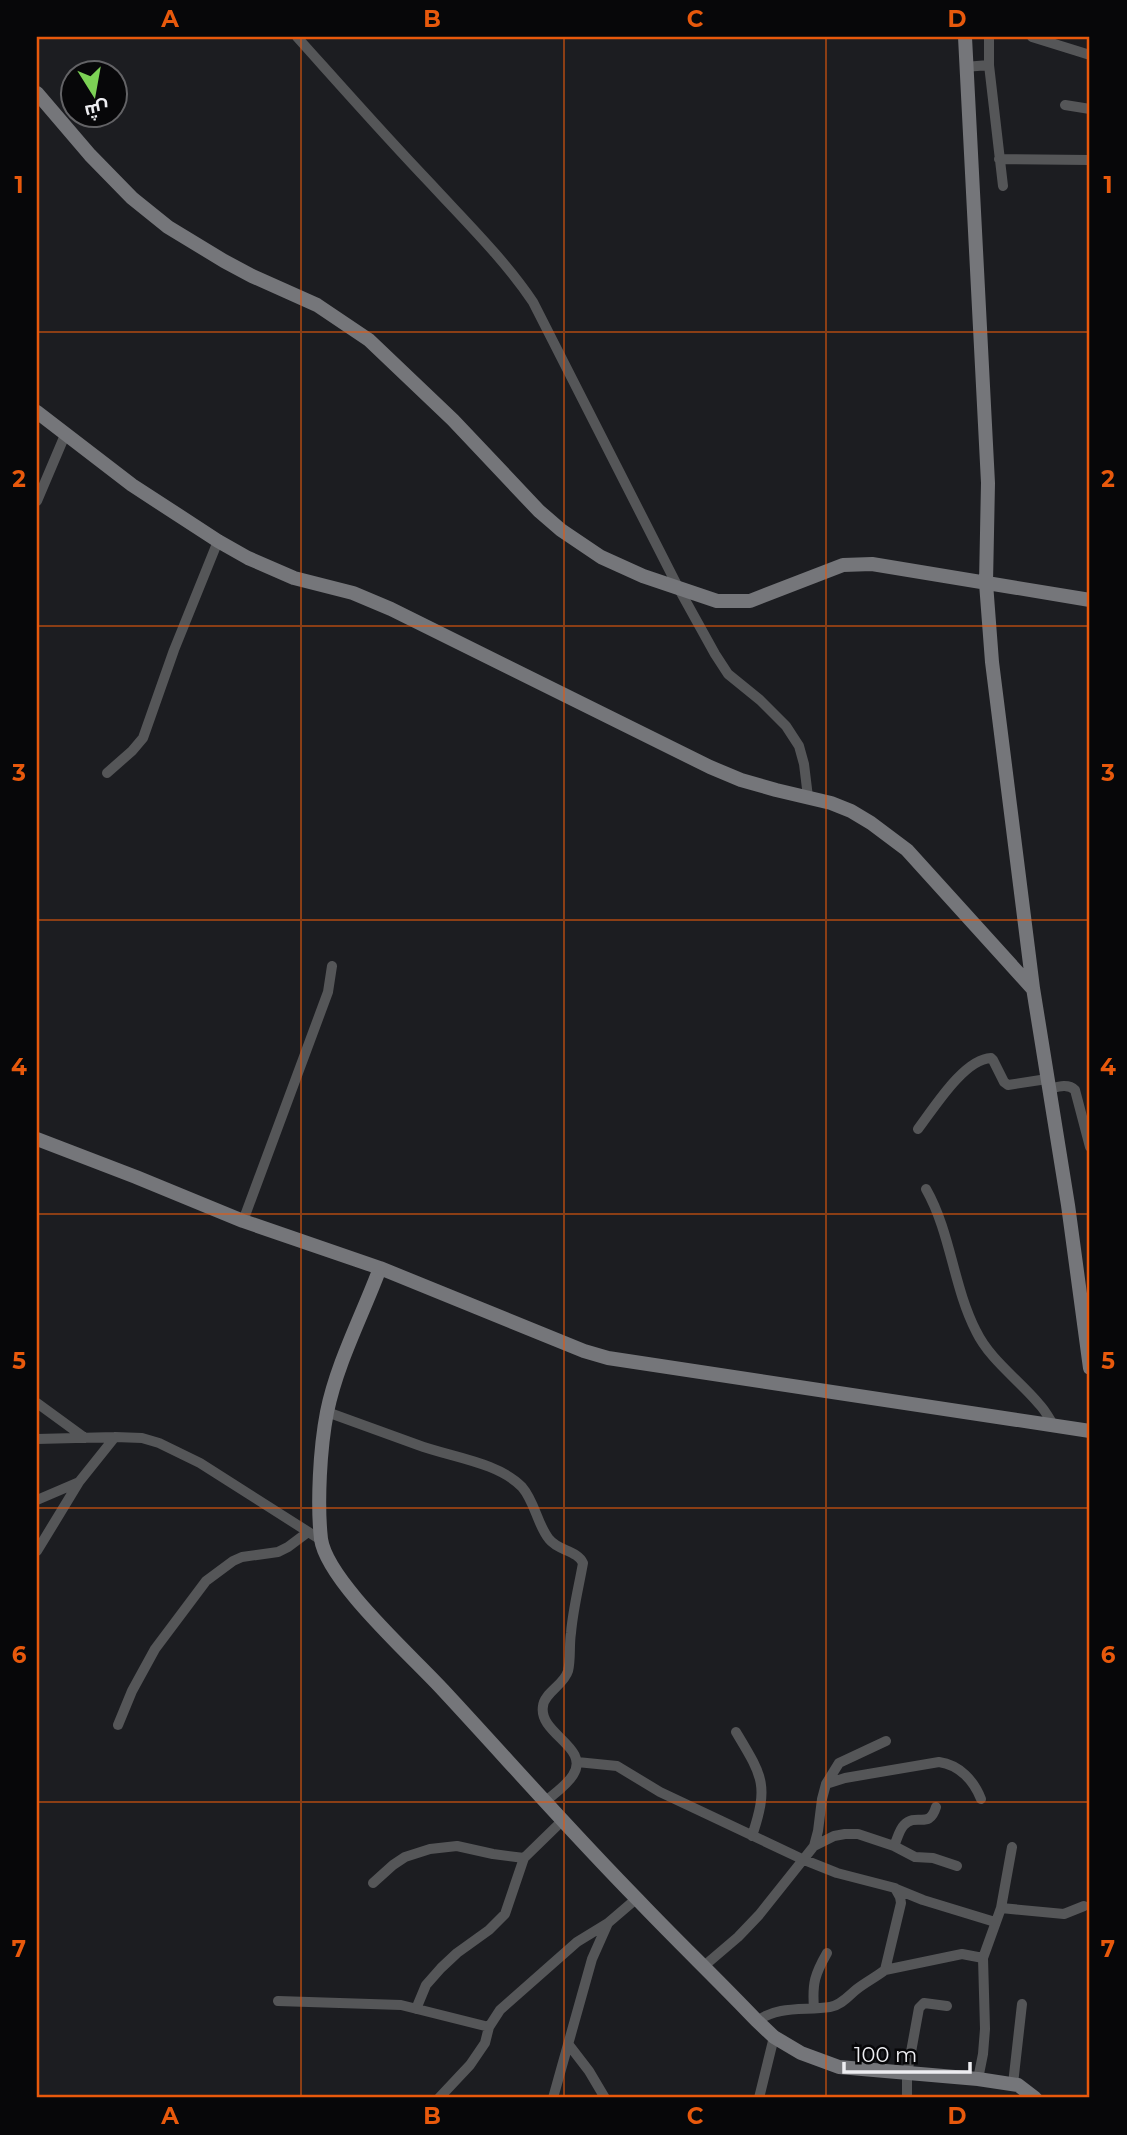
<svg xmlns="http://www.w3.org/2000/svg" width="1127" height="2135" font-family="Montserrat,Cairo,sans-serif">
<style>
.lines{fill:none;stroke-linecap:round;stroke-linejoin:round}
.street{stroke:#555658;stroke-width:10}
.secondary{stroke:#75767a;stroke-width:14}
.grid{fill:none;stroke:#e8590c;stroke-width:2;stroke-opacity:0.55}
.neatline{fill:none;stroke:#e8590c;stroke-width:2.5}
.grid-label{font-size:23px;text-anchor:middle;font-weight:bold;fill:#e8590c}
</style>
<rect width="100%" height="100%" fill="#1c1d21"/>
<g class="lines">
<!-- street -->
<path class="street" d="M297 37C341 86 385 136 431 184 466 222 504 259 533 302L679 589 715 654 728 674 760 700 786 726 799 746 804 764 808 797
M989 37V65L1003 186
M1032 37 1090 55
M965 67 989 65
M1065 105 1090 109
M999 159 1090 160
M37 501 65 435
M107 773 132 751 143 738 174 650 218 541
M1049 1089C1057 1087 1068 1083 1075 1090L1090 1147
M918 1129C934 1108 964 1059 991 1058L993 1060 1004 1082 1008 1085 1047 1079
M926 1189C951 1233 953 1286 976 1331 990 1360 1018 1379 1039 1404 1045 1410 1049 1418 1054 1426
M243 1221 328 992 332 966
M37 1403 85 1438
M327 1412C357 1423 388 1434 418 1445 450 1457 498 1462 522 1487 535 1502 537 1524 549 1539 558 1551 577 1550 583 1563 579 1586 573 1609 571 1633 569 1645 571 1659 568 1671 564 1685 544 1693 543 1706 538 1734 591 1747 573 1775 567 1785 555 1793 546 1801
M37 1439 115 1437 142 1438 159 1443 200 1463 321 1540
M37 1500 79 1482
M37 1551 79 1482 115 1437
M118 1725 132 1691 155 1649 206 1581 233 1561 242 1557 278 1552 288 1547 308 1532
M736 1732C763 1777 769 1785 752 1836
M577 1762 617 1766 660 1792 802 1859 837 1873 895 1888 900 1897 901 1903 885 1970C876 1977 866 1982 857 1989 849 1995 842 2005 830 2007 805 2011 779 2005 757 2021
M826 1784 839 1763 886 1741
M814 1846 834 1836 845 1834H858L894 1846 915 1857 933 1858 957 1866
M894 1846C897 1840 899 1830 904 1825 917 1812 929 1830 936 1807
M373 1883 393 1865 405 1857 430 1849 457 1846 493 1854 524 1858
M896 1889 923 1900 995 1922
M1001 1908 1064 1914 1084 1906
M704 1966 738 1937 759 1915 814 1846 818 1831 822 1799 826 1784 845 1778 939 1762C960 1765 974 1781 981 1799
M885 1970 962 1954 983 1958
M278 2001 401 2005 489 2027
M814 2008C812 1983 815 1974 827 1953
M416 2009 426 1985 441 1968 457 1953 489 1930 505 1914 524 1858 563 1820
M569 2045 589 2071 605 2098
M978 2079 983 2054 985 2029 983 1958 1001 1908 1012 1847
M1013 2084 1022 2004
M439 2098 470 2065 485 2043 489 2027 500 2010 577 1942 608 1923 636 1899
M553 2098 592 1959 608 1923
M759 2098 774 2037
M907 2098V2074L919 2008 924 2003 947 2006"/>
<!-- secondary -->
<path class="secondary" d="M965 37 988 483 986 583 992 662 1033 988 1068 1205 1090 1368
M37 93 90 155 132 198 168 227 224 261 252 276 317 305 369 340 453 420 539 511 561 530 601 557 643 576 717 601H750L843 565 872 564 1090 600
M37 412 132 485 218 541 248 558 294 578 353 593 391 609 710 767 741 780 776 790 831 803 851 811 871 823 907 850 1032 988
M37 1139 136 1177 243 1221 380 1268
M1035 2098 1018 2085 978 2079 839 2067 801 2053 774 2037 757 2021C718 1980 677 1941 638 1900 571 1832 508 1760 443 1690 413 1657 327 1581 321 1539 317 1503 320 1448 327 1412 337 1363 362 1316 380 1268L584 1351 608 1358 1090 1431"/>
</g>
<!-- grid -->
<path class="grid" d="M301 37V2098M564 37V2098M826 37V2098M37 332H1090M37 626H1090M37 920H1090M37 1214H1090M37 1508H1090M37 1802H1090"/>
<!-- border -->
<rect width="1127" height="2135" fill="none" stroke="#070709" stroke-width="77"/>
<!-- north arrow -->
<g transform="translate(94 94) rotate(169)"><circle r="33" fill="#070709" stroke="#636366" stroke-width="2"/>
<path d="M0-5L12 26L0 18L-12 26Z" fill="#7cd155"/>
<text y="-10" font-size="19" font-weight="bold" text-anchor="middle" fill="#ededf1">ش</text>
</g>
<!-- scale -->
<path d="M844 2062v10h126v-10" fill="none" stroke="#ededf1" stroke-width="3.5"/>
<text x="854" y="2062" font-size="21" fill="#ededf1" stroke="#070709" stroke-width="5" paint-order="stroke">100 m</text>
<rect x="38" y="38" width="1050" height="2058" class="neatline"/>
<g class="grid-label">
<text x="170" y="27">A</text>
<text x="432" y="27">B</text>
<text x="695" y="27">C</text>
<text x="957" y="27">D</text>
<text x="19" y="193">1</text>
<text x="1108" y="193">1</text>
<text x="19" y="487">2</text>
<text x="1108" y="487">2</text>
<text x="19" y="781">3</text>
<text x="1108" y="781">3</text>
<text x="19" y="1075">4</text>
<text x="1108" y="1075">4</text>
<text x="19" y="1369">5</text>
<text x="1108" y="1369">5</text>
<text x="19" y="1663">6</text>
<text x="1108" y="1663">6</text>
<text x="19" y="1957">7</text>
<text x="1108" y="1957">7</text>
<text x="170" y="2124">A</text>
<text x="432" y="2124">B</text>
<text x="695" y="2124">C</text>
<text x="957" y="2124">D</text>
</g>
</svg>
